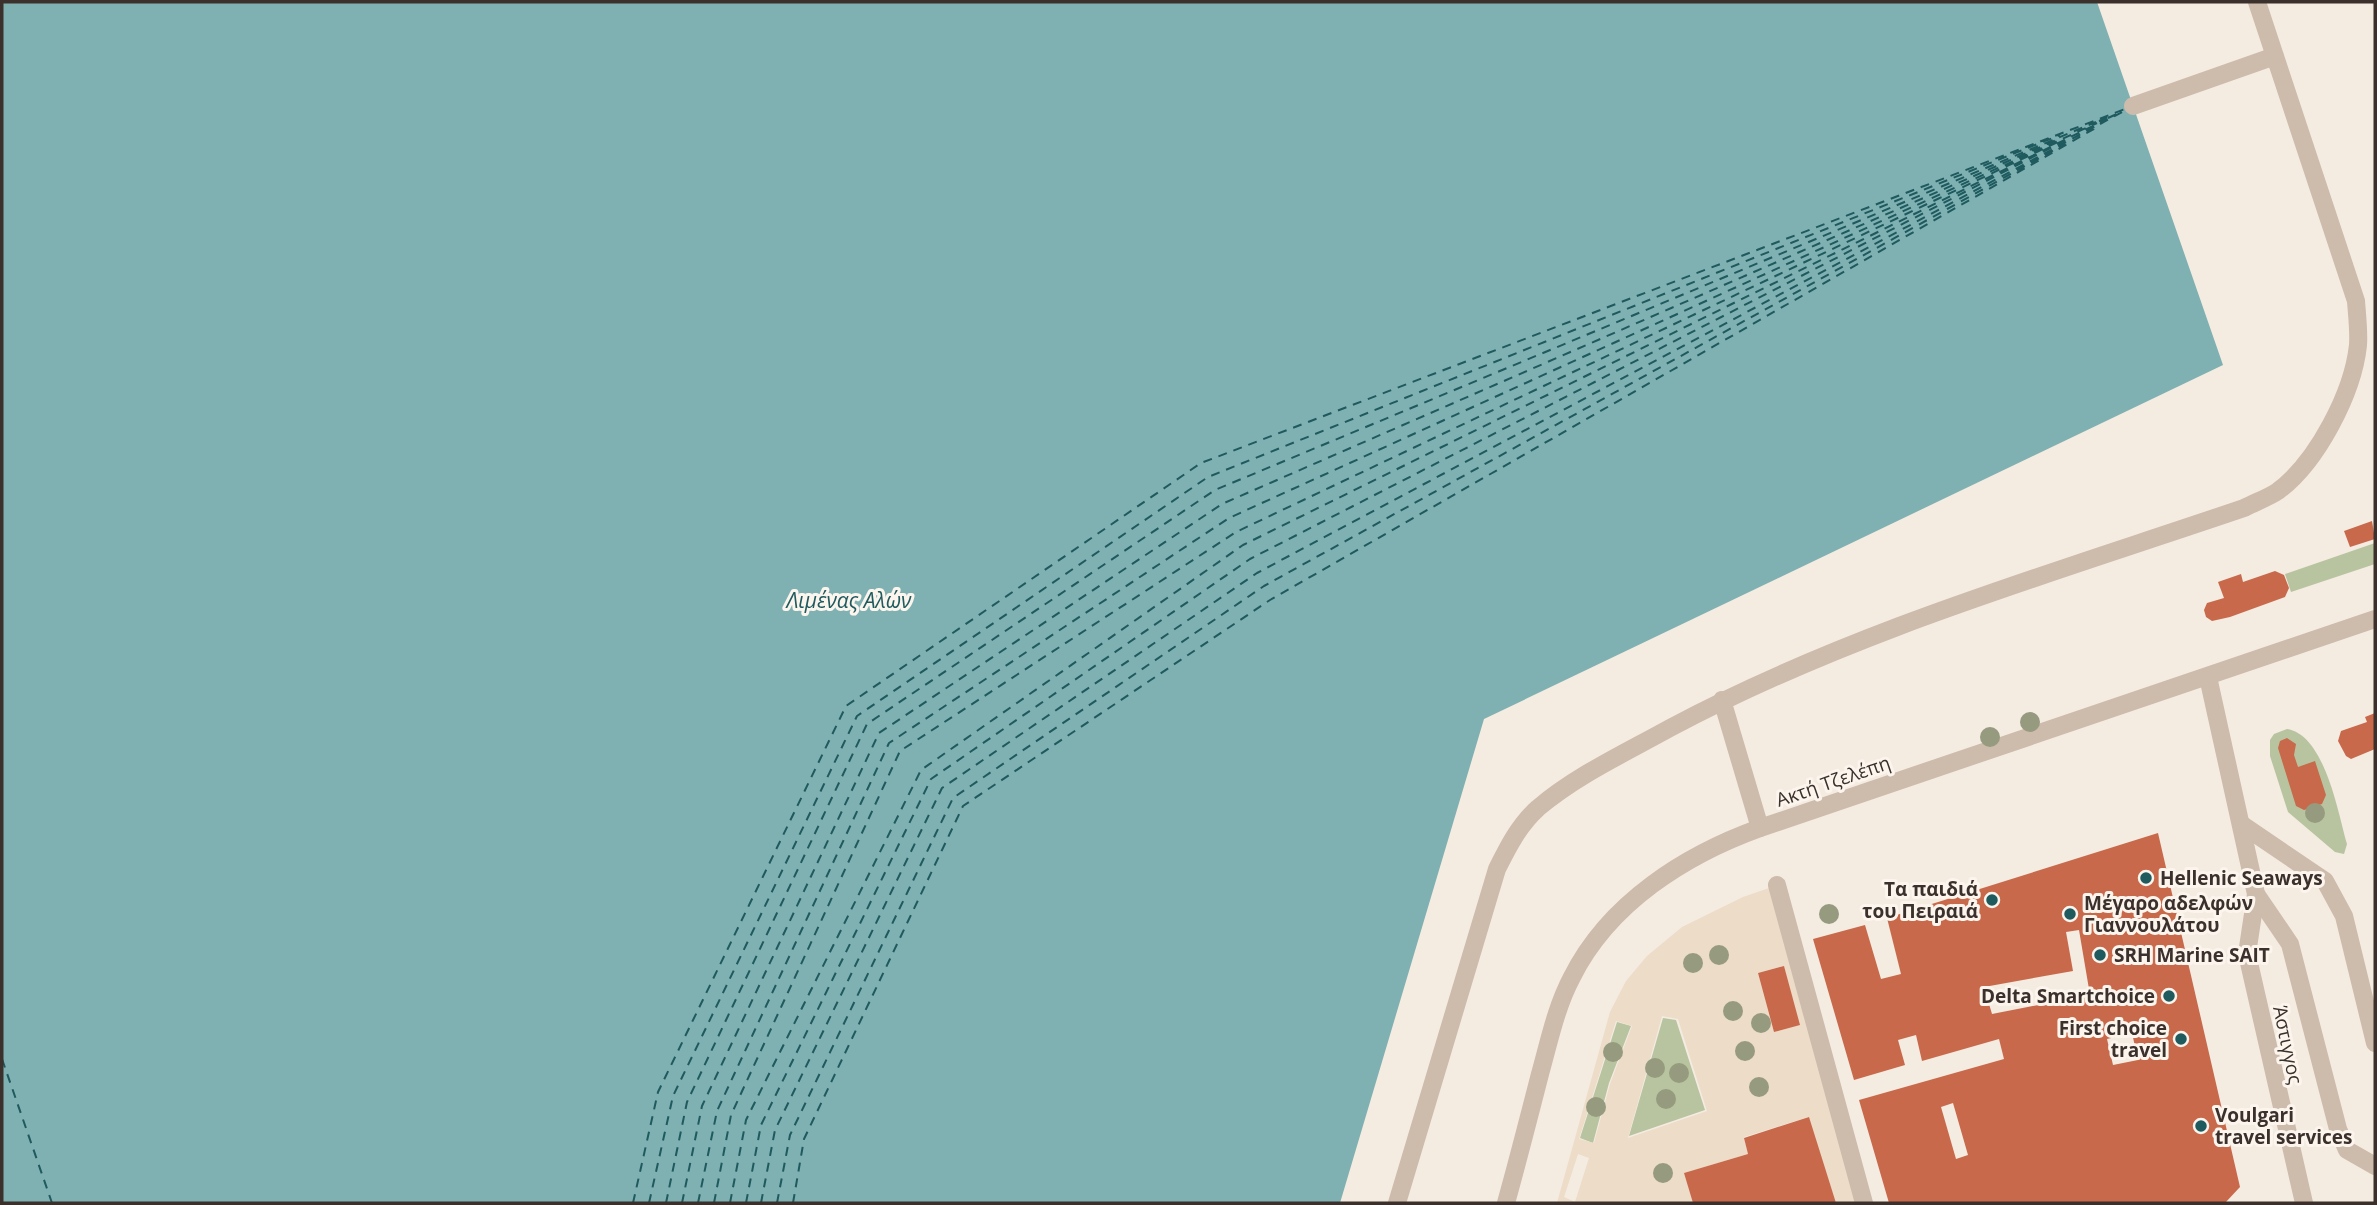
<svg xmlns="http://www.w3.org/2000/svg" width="2377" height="1205" font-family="'Open Sans',sans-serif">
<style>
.green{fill:#b8c4a0}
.plaza{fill:#ecdcc8;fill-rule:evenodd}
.water{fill:#7fb0b2}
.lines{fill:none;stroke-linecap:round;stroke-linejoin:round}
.ferry{stroke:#1f5a5e;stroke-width:2;stroke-dasharray:9 7;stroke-linecap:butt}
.building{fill:#c8694b;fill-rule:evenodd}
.service{stroke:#cdbbac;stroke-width:18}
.minor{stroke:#cdbbac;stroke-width:18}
.tree{fill:#969b7f}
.poi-dot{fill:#1f5a5e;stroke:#fbf5ee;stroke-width:2.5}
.labels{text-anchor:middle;stroke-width:6;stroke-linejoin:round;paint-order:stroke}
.street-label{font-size:19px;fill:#3b302b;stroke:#fbf5ee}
.poi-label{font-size:19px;font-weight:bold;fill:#3b302b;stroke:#fbf5ee;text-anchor:start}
.water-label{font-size:21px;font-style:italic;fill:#1f5a5e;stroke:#fbf5ee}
</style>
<rect width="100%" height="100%" fill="#f4ebe1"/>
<!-- green -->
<path class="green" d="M2375 543V564L2291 592 2285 574Z
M2287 729C2325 735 2338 813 2347 844L2344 854 2335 852 2288 812 2270 756V740L2274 734Z
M1663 1018 1676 1020 1705 1110 1629 1136Z
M1617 1022 1631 1026 1609 1083 1593 1143 1580 1138Z"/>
<!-- plaza -->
<path class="plaza" d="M1775 886 1862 1203H1836L1808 1117 1744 1137 1748 1154 1685 1173 1693 1203H1557L1610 1012 1626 981 1647 956 1682 927 1743 897ZM1784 966 1799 1025 1774 1032 1758 973ZM1662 1016 1678 1019 1707 1111 1628 1138ZM1616 1021 1632 1026 1610 1084 1594 1143 1579 1139ZM1578 1154 1589 1158 1575 1202 1564 1197Z"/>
<!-- water -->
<path class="water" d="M2 2H2097L2223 365 1484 719 1340 1203H2Z"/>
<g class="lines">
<!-- ferry -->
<path class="ferry" d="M2108 118 2119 113
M2099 121 2109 117
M2100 124 2126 110
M2 1059 52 1203
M633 1203 658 1092 846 706 1201 463 2125 109
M649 1203 673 1096 857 716 1208 477 2060 135
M666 1203 687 1102 867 724 1215 490 2096 122
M682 1203 702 1106 879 733 1222 504 2061 138
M698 1203 717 1111 889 743 1229 518 2097 123
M714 1203 731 1115 900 751 1236 532 2062 140
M730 1203 746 1120 921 770 1243 545 2107 119
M746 1203 761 1125 931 779 1250 559 2066 140
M761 1203 775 1130 942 788 1257 573 2098 125
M777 1203 790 1135 953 798 1264 586 2065 144
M793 1203 804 1139 963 806 1270 600 2099 126"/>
</g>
<!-- building -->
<path class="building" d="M2372 521 2375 539 2350 547 2344 531Z
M2275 571 2284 575 2289 588 2285 597 2230 617 2212 621 2206 617 2204 610 2207 603 2224 598 2218 582 2241 574 2243 582Z
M2375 713V749L2351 759 2346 756 2338 741 2341 731 2367 722 2365 717Z
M2287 738 2296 744 2294 755 2298 767 2315 761 2326 795 2322 804 2304 810 2296 806 2278 748 2280 741Z
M2158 833 2240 1187 2225 1203H1889L1859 1100 2004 1059 1999 1039 1922 1061 1916 1035 1898 1040 1905 1065 1854 1080 1813 939 1865 925 1881 979 1901 974 1887 918ZM2079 930 2090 995 1992 1014 1984 987 2073 971 2066 932ZM2132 1033 2138 1060 2113 1065 2107 1039ZM1953 1103 1968 1155 1956 1159 1941 1107Z
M1784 966 1800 1025 1774 1032 1758 973Z
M1809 1117 1836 1203H1693L1684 1173 1748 1154 1744 1138Z"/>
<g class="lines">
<!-- service -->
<path class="service" d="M2133 106 2275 56
M1722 700 1760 828
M2241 824 2325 881 2344 916 2375 1043
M1777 885 1864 1203
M2256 894 2290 944 2338 1129 2347 1150 2375 1166
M1397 1203 1497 869C1508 847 1519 825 1538 808 1577 775 1625 753 1670 728 1850 632 2050 574 2244 508 2255 502 2268 498 2278 491 2317 462 2353 393 2358 345 2359 331 2357 315 2356 301L2257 2"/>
<!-- minor -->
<path class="minor" d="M2208 677 2256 894 2247 954 2304 1203
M1506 1203C1518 1160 1529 1117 1540 1074 1549 1042 1556 1007 1572 977 1609 903 1685 855 1760 828L2375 619"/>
</g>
<!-- trees -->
<g class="tree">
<circle cx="2030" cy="722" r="10"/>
<circle cx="1990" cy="737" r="10"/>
<circle cx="2315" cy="813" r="10"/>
<circle cx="1829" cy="914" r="10"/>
<circle cx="1719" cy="955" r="10"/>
<circle cx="1693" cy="963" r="10"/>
<circle cx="1733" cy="1011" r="10"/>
<circle cx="1761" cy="1023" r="10"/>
<circle cx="1745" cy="1051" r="10"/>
<circle cx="1613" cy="1052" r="10"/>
<circle cx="1655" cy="1068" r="10"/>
<circle cx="1679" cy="1073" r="10"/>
<circle cx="1759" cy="1087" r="10"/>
<circle cx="1666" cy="1099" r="10"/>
<circle cx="1596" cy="1107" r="10"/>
<circle cx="1663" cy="1173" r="10"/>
</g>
<!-- markers -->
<g class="poi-dot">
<circle cx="2146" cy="878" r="7"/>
<circle cx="1992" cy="900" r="7"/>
<circle cx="2070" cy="914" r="7"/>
<circle cx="2100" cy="955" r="7"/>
<circle cx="2169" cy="996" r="7"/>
<circle cx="2181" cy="1039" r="7"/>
<circle cx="2201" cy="1126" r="7"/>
</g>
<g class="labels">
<!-- street labels -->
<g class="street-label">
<text transform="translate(1833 781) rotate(-19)" y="7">Ακτή Τζελέπη</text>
<text transform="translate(2288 1045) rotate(78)" y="7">Άστιγγος</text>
</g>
<!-- poi labels -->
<g class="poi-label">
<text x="2160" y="885">Hellenic Seaways</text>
<text x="1978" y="896" text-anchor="end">Τα παιδιά<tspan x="1978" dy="22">του Πειραιά</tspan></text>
<text x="2084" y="910">Μέγαρο αδελφών<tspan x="2084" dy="22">Γιαννουλάτου</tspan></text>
<text x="2114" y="962">SRH Marine SAIT</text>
<text x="2155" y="1003" text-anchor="end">Delta Smartchoice</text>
<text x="2167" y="1035" text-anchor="end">First choice<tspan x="2167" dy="22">travel</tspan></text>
<text x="2215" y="1122">Voulgari<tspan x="2215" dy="22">travel services</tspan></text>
</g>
<!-- water labels -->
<g class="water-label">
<text x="849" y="608">Λιμένας Αλών</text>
</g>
</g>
<!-- border -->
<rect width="2377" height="1205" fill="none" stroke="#3b302b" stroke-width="7"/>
</svg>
